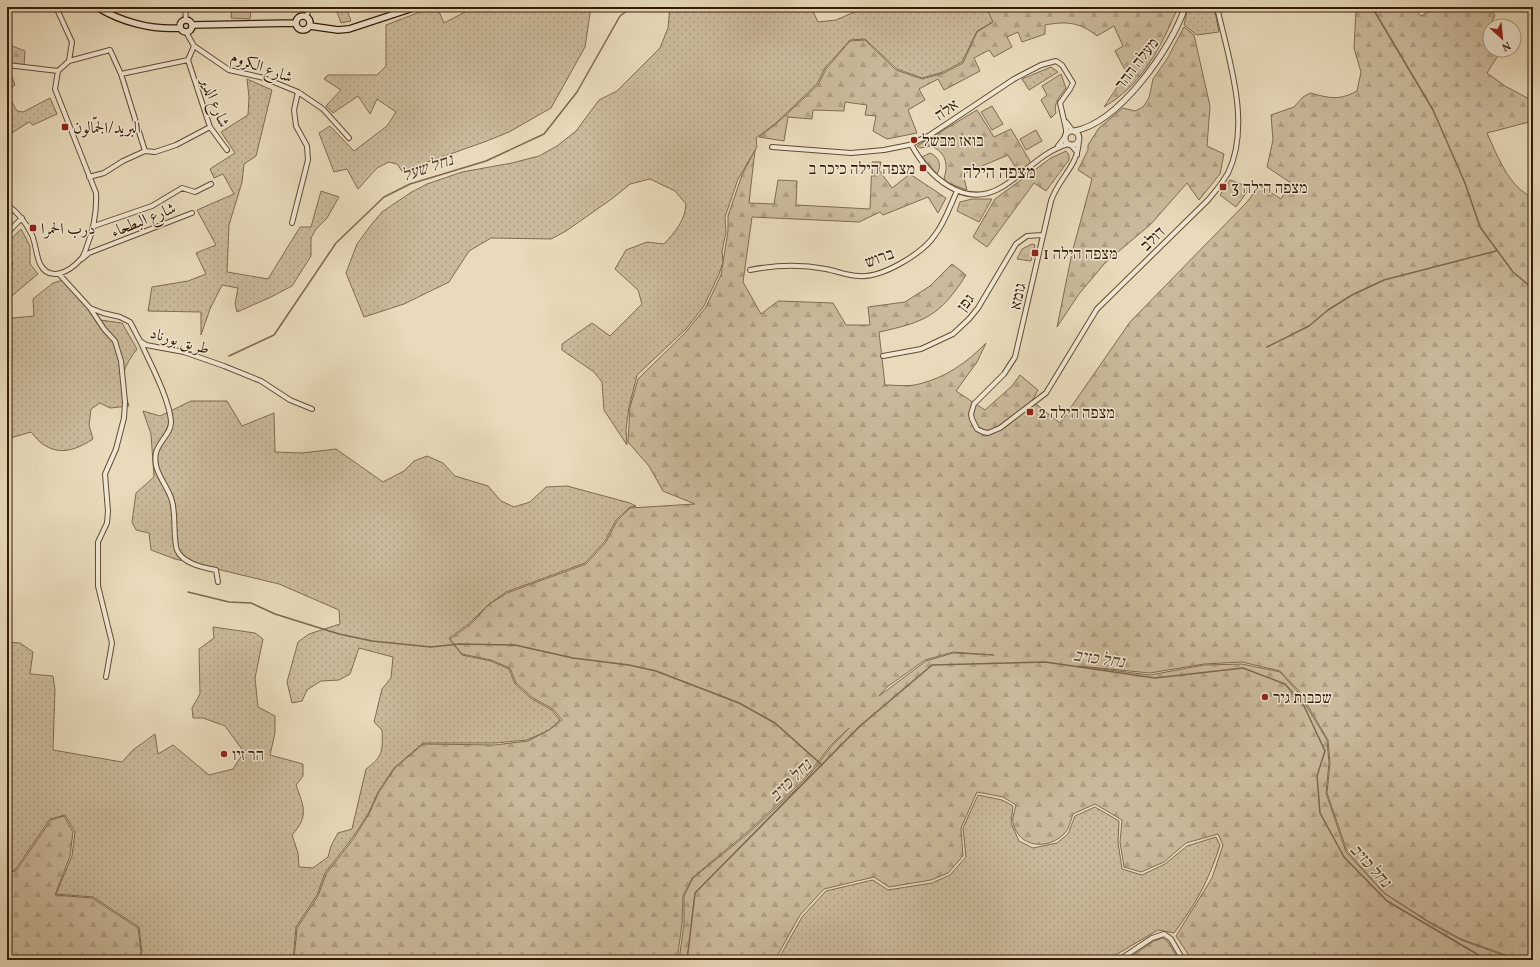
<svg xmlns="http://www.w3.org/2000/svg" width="1540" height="967" font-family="Vollkorn,Amiri,'Frank Ruhl Libre',serif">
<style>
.grass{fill:url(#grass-dots);stroke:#806b50}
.forest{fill:url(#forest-firs);stroke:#806b50;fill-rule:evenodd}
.park{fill:url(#park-tufts);stroke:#806b50}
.garden{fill:#caba9b;stroke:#806b50}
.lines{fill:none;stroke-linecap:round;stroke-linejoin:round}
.stream{stroke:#7c674d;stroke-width:1.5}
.minor-casing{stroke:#624c33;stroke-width:6}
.tertiary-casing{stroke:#624c33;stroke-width:7}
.secondary-casing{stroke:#351c06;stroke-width:8}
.minor{stroke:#f0e7d2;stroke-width:4}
.tertiary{stroke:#f0e7d2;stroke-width:5}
.secondary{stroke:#f0e7d2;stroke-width:5.5}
.poi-dot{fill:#8f2418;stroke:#f0e7d2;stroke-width:1.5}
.labels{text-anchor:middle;stroke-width:3;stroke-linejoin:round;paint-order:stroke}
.street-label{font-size:16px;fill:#351c06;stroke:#f0e7d2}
.poi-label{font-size:16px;fill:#351c06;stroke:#f0e7d2;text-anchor:start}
.water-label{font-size:17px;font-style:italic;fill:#5e4830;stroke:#f0e7d2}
.quarter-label{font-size:18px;fill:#351c06;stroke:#f0e7d2}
</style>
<defs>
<pattern id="grass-dots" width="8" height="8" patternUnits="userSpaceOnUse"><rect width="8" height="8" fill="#caba9b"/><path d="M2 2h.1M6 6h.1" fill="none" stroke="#ae9f84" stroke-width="1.8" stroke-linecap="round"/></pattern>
<pattern id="forest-firs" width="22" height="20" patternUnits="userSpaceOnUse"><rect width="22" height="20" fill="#caba9b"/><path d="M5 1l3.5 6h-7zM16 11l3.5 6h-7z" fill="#ae9f84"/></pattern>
<pattern id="park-tufts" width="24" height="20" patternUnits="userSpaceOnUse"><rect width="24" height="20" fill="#caba9b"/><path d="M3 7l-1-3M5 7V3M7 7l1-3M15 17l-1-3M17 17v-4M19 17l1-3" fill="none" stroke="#ae9f84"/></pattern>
</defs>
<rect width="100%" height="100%" fill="#e8daba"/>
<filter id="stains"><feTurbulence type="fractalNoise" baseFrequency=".005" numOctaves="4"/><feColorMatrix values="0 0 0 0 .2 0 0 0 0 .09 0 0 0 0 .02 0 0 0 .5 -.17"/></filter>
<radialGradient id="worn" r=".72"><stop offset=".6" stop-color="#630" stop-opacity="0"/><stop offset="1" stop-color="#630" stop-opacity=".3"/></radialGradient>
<!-- grass -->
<path class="grass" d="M335 7H346L351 21 341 23Z
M433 7H437L444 23 465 12 463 7H591L585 47 551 108 509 132 487 141 402 171 397 164 389 162 377 168 358 189 347 169 334 172 319 133 330 126 354 151 387 126 396 112 377 99 370 114 358 96 333 113 326 106 341 90 324 79 328 75H377L386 66V25Z
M670 7H811L818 22 836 20 866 7H1018L977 31 962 62 943 72 922 78 897 69 865 39 850 40 825 68 817 84 777 122 756 138 757 147 738 179 725 217 726 232 722 251 723 262 719 274 704 306 686 329 637 375 629 407 626 429 627 445 604 410 602 382 594 372 562 350V344L592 323 610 336 642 304 638 290 615 269 626 250 647 242 664 244C675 232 685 221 686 204L675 191 650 179 630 184 613 198 566 231 551 239 491 238 469 251 449 282 404 304 364 317 346 273 357 244 371 225 382 212 410 193 427 184 462 172 512 163 539 156 557 146 576 131 599 100 617 91 660 48 668 28Z
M1188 7H1214L1219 32 1197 35 1184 25Z
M1051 67 1058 72 1029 90 1022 79Z
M7 69H9L15 85 7 91Z
M247 79 272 90 256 156 244 164 242 182 229 225 227 272 268 279 300 227H311L321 191 339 197 327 218 316 229 311 238V256L292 286 271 297 237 312 235 304 238 288 222 285 210 309 201 335V312L148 311 152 287 188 281 206 274 196 253 216 245 197 210 234 194 223 174 214 178 210 169 235 153 221 132 248 115 249 97Z
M7 93 17 111 23 112 50 98 57 114 33 125 29 122 7 136Z
M21 229 30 246V264L38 274 7 300V269L13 264 7 256V243Z
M63 280 94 310 100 320 122 323 137 349C119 373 121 379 129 406L110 408 100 403 91 409 89 425 93 439C69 455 49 456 31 432L7 439V307L12 318 34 316 33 299 53 283Z
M191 401H227L242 426 274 413 275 452 302 453 336 449 383 482 404 471 414 461 427 456 443 463 455 476 488 486 501 501 514 507 530 502 546 487 567 486 630 503 636 506 630 507 616 520 605 541 585 563 506 592 488 605 471 622 449 638 462 655 491 661 509 669 515 684 532 699 552 710 560 720 549 730 527 740 495 743H423L394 768 378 792 368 814 353 837 325 873 317 895 296 927 293 960H139L142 952 139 927 93 897 56 894 72 856 75 832 65 815 50 819 15 870 7 871V642L20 643 33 652 30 674 53 676 55 690 53 750 122 762 133 750 155 734 158 754 173 745 209 775 233 769 244 752 225 726 203 718H193L192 708 200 694 199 649 214 638 213 627 255 633 263 639 255 678 258 707 275 716V733L270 755 303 764V776L296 785C304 807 309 816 292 835L298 853 299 867 313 868 328 857 331 846 338 833 352 829 366 769C383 757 383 750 382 730L374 722 382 689 391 678 393 657 359 648 350 674 339 680 321 681 307 690 302 701 292 703 287 682 298 642 309 634 340 624 339 610 279 584 175 559 151 550 149 533 136 530 132 522 136 493 154 477 151 434 143 411 160 416Z
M978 795 1002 800 1013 806 1011 823 1019 841 1033 848 1057 843 1068 834 1075 816 1095 807 1119 821 1118 842 1122 869 1142 875 1165 864 1187 846 1216 837 1220 845C1209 880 1196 904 1174 933L1158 930 1107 960H778L802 917 826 891 873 880 888 890 932 883 950 875 966 857 963 828Z"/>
<!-- forest -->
<path class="forest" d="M986 7H1178C1161 47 1143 84 1104 107L1121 81 1125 70 1115 51 1123 46 1114 26 1097 36C1080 22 1066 21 1045 25V34L1022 42 1018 32 1007 37 1012 47 994 57 989 50 974 58 980 71 944 90 938 79 919 89 925 100 908 110 917 133 887 139 873 131 876 116 865 115 867 105 845 102 844 111 813 110 812 119 788 117 784 141 759 137 777 123 818 85 826 69 850 41 865 40 896 70 922 79 944 73 963 63 977 32 993 22Z
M1354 7H1413L1421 16 1436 7H1487L1495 15 1490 26V50H1498L1499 54 1487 73 1505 86 1533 101V121L1487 133C1498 157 1508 186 1533 198V959L1514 958 1461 939 1428 921 1384 893 1347 851 1327 793 1330 763 1328 740 1299 691 1280 671 1242 662 1204 664 1150 673 1078 666 1150 675 1204 665 1242 664 1280 672 1298 692 1327 740 1329 763 1326 793 1346 852 1384 893 1428 922 1461 940 1514 959 1533 960H1192L1176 936 1212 878 1223 845 1218 834 1186 843 1164 862 1141 872 1124 867 1120 842 1122 820 1095 804 1073 814C1071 820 1069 829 1064 834 1048 850 1019 848 1013 823 1012 818 1015 810 1016 805L1003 797 977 792 961 828 963 856 948 873 931 880 889 887 874 877 824 889 800 915 775 960H679L684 924V896L693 878 745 836 805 781 831 747 849 728 830 746 804 780 744 835 692 878 683 896 682 924 677 960H294L297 928 318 896 326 874 354 838 369 814 379 792 395 768 423 744 495 745 528 741 549 730 562 720 553 709 533 698 516 683 510 668 491 660 462 654 450 639 472 623 488 605 507 593 586 564 606 542 617 521 630 508 695 504 663 491 649 466 628 442 630 407 638 379 685 333 706 307 721 275 728 231V216L742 175 755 150 749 203 774 204 778 180 797 181 796 205 870 209 872 162H881L879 170 892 188 910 174 946 198 938 213 928 197 883 215 880 212 859 222 752 217 743 282 761 314 778 301 833 303 846 325H870L868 307 905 302 930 286 952 264 966 275C940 316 925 322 879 332L885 385C896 385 909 387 919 384 945 378 968 362 986 343L977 362 956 391 985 410 1012 386 1020 375 1038 390 1032 401 1060 423 1130 322 1247 202 1260 185 1281 199 1291 183 1267 167 1273 140 1271 115 1294 107 1303 97 1310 93C1330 98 1338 101 1357 91L1361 72 1354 48 1356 10ZM953 652 994 655 953 653 926 661 879 696 887 687 925 660Z
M1184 27 1194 35 1210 106 1207 146 1224 154 1220 174 1199 200 1187 183 1151 224 1105 263 1079 294 1057 327 1072 253 1092 179 1078 170 1088 150V145L1099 128 1123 108 1135 111 1143 107 1149 98 1153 79 1167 59Z
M7 44 25 51 24 66 7 64Z
M977 110 994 137 1011 129 1031 163 1018 172 1008 155 963 174 967 190 948 183 944 178C949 163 945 152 931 146L920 148 917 146Z
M1066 151 1069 155V160L1046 191 1034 183 987 247 973 237 995 199 1051 158Z
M930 153C939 157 942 165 937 174L922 157Z
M64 816 73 832 70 856 55 895 92 898 138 928 141 952 137 960H7V872L16 871 51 820Z
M1163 938 1168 942 1179 960H1126L1154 941Z"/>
<!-- park -->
<path class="park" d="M1061 74 1066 88C1060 96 1053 103 1056 113L1051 118 1041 100 1047 95 1042 86Z
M1230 180 1246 186 1253 184 1236 207 1220 195Z
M972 199H992L979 222 957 211 960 202Z
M1032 244 1035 245 1031 261 1017 259 1022 249Z"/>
<!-- garden -->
<path class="garden" d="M232 7H251L250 19 231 18Z
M992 106 1003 124 992 130 981 112Z
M1036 130 1042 141 1026 150 1020 139Z"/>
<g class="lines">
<!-- stream -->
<path class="stream" d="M1372 7 1433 110 1465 183 1480 227 1513 272 1533 289
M1267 347 1309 326 1328 310 1352 295 1384 280 1496 251
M229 356 274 335 336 243 384 197 410 184 486 161 544 134 577 92 620 16 632 7
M188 592 229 602 251 603 275 614 339 634 372 641 431 647 459 644 515 645 573 658 629 665 656 671 739 703 775 723 822 765
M687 960 695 893 860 726 932 665 1045 662 1155 678 1243 668 1285 684 1304 706 1325 751 1317 776 1320 813 1344 857 1387 901 1487 960"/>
<!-- minor casing -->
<g class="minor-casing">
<path id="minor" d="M185 7 186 20
M306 17 310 7
M186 32 194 46 229 70 264 78 298 92 323 109 349 138
M194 46 188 60 210 127 227 150
M69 61 110 50 121 74 145 151
M7 65 58 71
M121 74 188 60
M1066 122 1072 130
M1079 140C1078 167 1059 177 1051 201L1015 357 1004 374 974 404 971 414 972 419 977 429 983 432 988 433 1000 428 1046 393 1097 309 1208 200C1215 192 1222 183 1228 173 1252 124 1228 57 1217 7
M911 144C928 176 964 210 1002 187 1024 174 1043 151 1068 144
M1071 145 1077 152V155
M1058 146 1065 137
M772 147 851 153 884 150 909 145 930 135 1014 79 1041 65 1056 61 1062 65 1073 83 1070 89 1060 103 1066 129V134
M89 177 104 173 123 161 145 151 155 152 176 145 210 127
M7 205C18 212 26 223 32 235 36 245 36 255 40 264 50 283 70 271 80 260 84 257 85 251 87 246 94 228 97 213 96 193L55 89 58 71 69 61 72 42 56 7
M292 223 308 160 307 146 296 126 294 110 298 92
M94 226 152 206 182 188 195 192 211 184
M7 233 22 218
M82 259 89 253 192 213
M750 270C775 265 800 264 826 269 837 271 848 276 859 276 882 278 922 254 935 235 945 222 950 206 957 191
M59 274 90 308 103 313 120 317 130 322 140 341 146 345 184 352 224 366 261 381 290 400 312 409
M90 308 104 329 115 341 121 361 125 402 124 418 116 449 105 474 108 511 107 523 98 542V586L112 643 106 677
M140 341C150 363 169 398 171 421 172 433 158 442 156 453 152 472 168 485 172 501 176 514 173 540 177 550 183 564 204 568 216 570L218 582
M883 356 921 349 953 334 969 319 978 308 1016 244 1027 236 1043 235
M1119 960 1152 938 1164 934 1171 939 1183 960"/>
</g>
<!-- tertiary casing -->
<g class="tertiary-casing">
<path id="tertiary" d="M1065 138a7 7 0 1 1 14 0a7 7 0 1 1-14 0Z
M1074 131C1119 123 1172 48 1185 7"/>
</g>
<!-- secondary casing -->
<g class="secondary-casing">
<path id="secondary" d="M97 7C121 22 152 30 180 28
M296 23a7 7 0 1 1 14 0a7 7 0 1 1-14 0Z
M180 26a6 6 0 1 1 12 0a6 6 0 1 1-12 0Z
M192 25 295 23
M310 26 338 30 349 29 416 7"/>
</g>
<!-- minor -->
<use href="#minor" class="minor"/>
<!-- tertiary -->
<use href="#tertiary" class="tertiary"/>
<!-- secondary -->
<use href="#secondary" class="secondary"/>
</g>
<!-- markers -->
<g class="poi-dot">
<rect x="61" y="123" width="8" height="8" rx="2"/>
<circle cx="914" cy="140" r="4"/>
<rect x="919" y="164" width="8" height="8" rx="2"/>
<rect x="1219" y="183" width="8" height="8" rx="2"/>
<rect x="29" y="224" width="8" height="8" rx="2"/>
<rect x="1031" y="249" width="8" height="8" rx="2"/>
<rect x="1026" y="408" width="8" height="8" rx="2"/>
<circle cx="1265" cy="697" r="4"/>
<circle cx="224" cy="754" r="4"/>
</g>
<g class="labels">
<!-- street labels -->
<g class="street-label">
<text transform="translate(1136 63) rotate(-52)" y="6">מעלה ההר</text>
<text transform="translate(262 66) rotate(20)" y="6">شارع الكروم</text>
<text transform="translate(216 102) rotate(68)" y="6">شارع الدير</text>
<text transform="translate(946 109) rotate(-34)" y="6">אלה</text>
<text transform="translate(143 219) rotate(-22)" y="6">شارع البطحاء</text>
<text transform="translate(1152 238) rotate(-44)" y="6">דולב</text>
<text transform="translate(879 257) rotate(-20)" y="6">ברוש</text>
<text transform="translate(1017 296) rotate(-78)" y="6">גומא</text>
<text transform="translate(965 302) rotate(-53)" y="6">גפן</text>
<text transform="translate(180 340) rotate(16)" y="6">طريق بورناد</text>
</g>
<!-- poi labels -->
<g class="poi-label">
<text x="73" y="133">البريد/الجمّالون</text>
<text x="922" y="146">בואז מבשל</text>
<text x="915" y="174" text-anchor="end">מצפה הילה כיכר ב</text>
<text x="1231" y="193">מצפה הילה 3</text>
<text x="41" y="234">درب الحمرا</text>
<text x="1043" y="259">מצפה הילה 1</text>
<text x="1038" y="418">מצפה הילה 2</text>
<text x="1273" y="703">שכבות גיר</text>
<text x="232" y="760">הר זיו</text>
</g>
<!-- water labels -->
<g class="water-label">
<text transform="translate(427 167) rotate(-19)" y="6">נחל שעל</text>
<text transform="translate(1099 658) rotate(8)" y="6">נחל כזיב</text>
<text transform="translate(790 780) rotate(-45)" y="6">נחל כזיב</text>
<text transform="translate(1371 865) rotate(48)" y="6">נחל כזיב</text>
</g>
<!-- quarter labels -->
<g class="quarter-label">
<text x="999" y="178">מצפה הילה</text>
</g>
</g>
<!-- margin -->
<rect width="1540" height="967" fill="none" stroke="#e8daba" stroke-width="24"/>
<rect x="8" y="8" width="1524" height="951" fill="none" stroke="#351c06" stroke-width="2"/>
<rect x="12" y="12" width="1516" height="943" fill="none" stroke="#351c06"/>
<!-- north arrow -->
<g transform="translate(1502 38) rotate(153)"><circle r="19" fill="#f0e7d2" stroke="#a59680"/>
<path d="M0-3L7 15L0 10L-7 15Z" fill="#8f2418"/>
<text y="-6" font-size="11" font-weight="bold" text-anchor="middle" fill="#351c06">N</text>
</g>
<rect width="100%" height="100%" filter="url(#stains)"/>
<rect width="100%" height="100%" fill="url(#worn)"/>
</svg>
